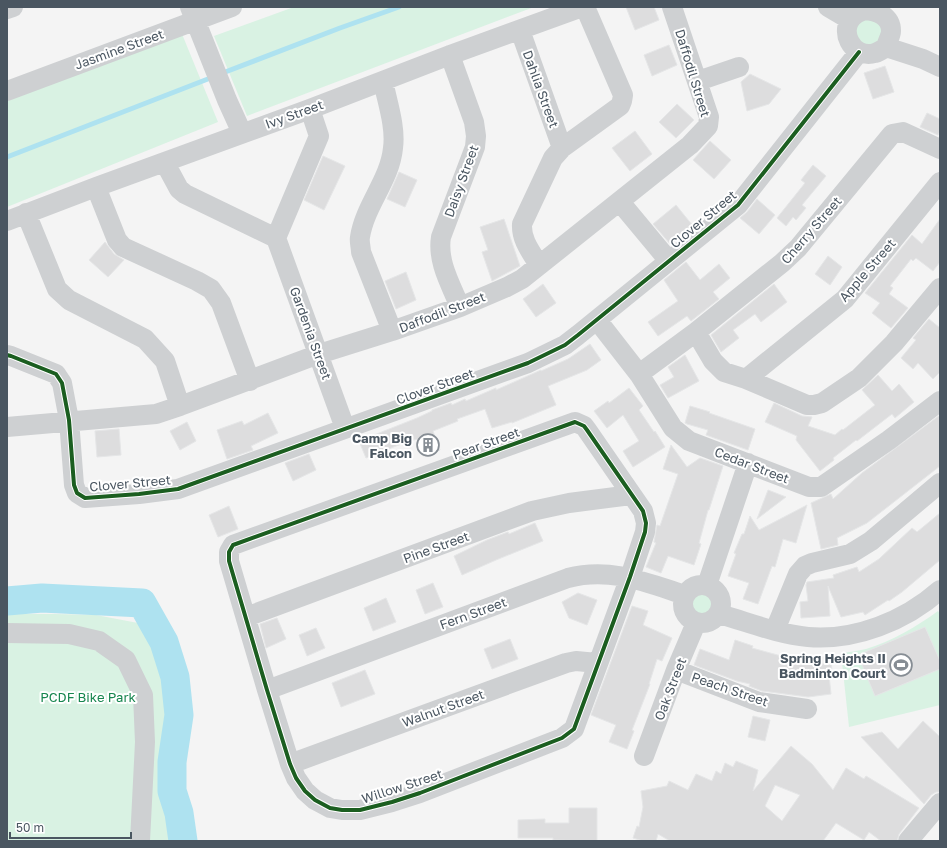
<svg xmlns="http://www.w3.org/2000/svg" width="947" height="848" font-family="'Golos Text',sans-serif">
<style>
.green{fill:#d9f2e3}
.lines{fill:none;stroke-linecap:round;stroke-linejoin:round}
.stream{stroke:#aee2f0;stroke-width:5}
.river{stroke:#aee2f0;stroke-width:29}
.building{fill:#ddddde;stroke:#e5e6e7;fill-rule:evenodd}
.minor{stroke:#ced0d2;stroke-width:20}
.cycleway-casing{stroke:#fff;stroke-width:6}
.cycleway{stroke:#1b5e20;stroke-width:4}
.labels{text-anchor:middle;stroke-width:4;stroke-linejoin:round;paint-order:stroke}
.street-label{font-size:13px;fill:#4a5661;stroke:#fff}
.poi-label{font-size:13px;font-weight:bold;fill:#4a5661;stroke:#fff;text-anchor:end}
.park-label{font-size:13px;fill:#17864f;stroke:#fff}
</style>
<rect width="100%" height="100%" fill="#f4f4f4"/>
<!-- green -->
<path class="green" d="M294 7H534L247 116 214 36Z
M874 13 887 40 859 50 852 21Z
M182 34 218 122 7 207V101Z
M685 604a16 16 0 1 1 32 0a16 16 0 1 1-32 0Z
M938 611 940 614V705L849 727 841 653C849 652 858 651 866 649 892 641 916 627 938 611Z
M7 614H55L96 615 138 623 157 650 169 679 167 745 172 841H7Z"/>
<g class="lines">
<!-- stream -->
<path class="stream" d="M220 74 340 28 399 7
M7 157 213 77"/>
<!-- river -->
<path class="river" d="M7 601 42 598 142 603 164 642 175 677 179 715 172 762V791L179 813 183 841"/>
</g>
<!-- building -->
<path class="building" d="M626 7H654L659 20 635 30Z
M669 45 677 65 652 76 644 55Z
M885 66 894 92 873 99 864 73Z
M750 74 781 89 769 104 747 111 741 82Z
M677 104 694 120 676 138 659 122Z
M927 113 940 119V131L938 135 920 127Z
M635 131 652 154 630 171 612 148Z
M710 141 731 160 714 179 693 160Z
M323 156 345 166 324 210 304 200Z
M813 165 826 176 802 205 806 208 796 220 793 217 786 226 777 218 805 183 801 180Z
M399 172 417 180 405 207 387 199Z
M757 199 775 215 759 234 740 218 747 212Z
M676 205 693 226 671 245 653 224Z
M504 219 520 266 492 281 482 252 488 250 480 227Z
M940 219V262L933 271 916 258 913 261 911 259 890 286 893 288 889 294 908 308 891 328 872 313 880 303 865 293 912 235 922 244Z
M105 242 114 254 124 260 108 277 89 260Z
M828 256 842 267 830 285 815 274Z
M686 262 700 280 719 264 730 278 713 292 719 299 691 321 687 316 658 336 648 322 678 301 664 280Z
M406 272 416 300 396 309 385 281Z
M543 284 556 303 536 317 523 299Z
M774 284 787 302 761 322 755 314 733 330 739 338 721 352 711 335Z
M929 319 940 328V372L933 379 918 363 913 369 901 358 916 340 913 338Z
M590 344 601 360 587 370 548 386 556 405 512 423V422L492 428 485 409 457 419 458 421 433 431 440 450 423 456 417 439 396 446 366 458 359 441 417 418 432 411V410L451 403 452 405 465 399 466 401 496 388V390L541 370V371L568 359Z
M685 355 699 381 668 398 660 385 674 377 668 367Z
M878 375 892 391 899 384 914 402 895 418 892 414 857 441 856 440 833 458 834 460 820 471 796 440 797 436 765 422 774 403 802 416 812 417 808 426 835 435 842 429 843 430 875 405 862 390Z
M629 388 643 406 639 410 654 432 655 431 665 447 633 467 623 451 639 441 623 415 607 428 594 411 608 401 609 403Z
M690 406 710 412 709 413 755 429 748 450 706 435 708 430 687 424 685 423Z
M268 413 278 433 251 446 253 450 227 459 217 430 242 421 244 425Z
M940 415V466L867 523 837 538 838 545 821 549 811 503 831 494 833 499 862 473Z
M187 422 196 441 180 450 170 431Z
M119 429 121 455 97 457 95 431Z
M671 445 687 467 700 458 723 466 709 510H708L699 543 701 544 694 565 668 556 661 573 646 567 656 543 654 542 657 525 660 526 678 474 663 469Z
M309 454 316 470 293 481 285 463Z
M768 490 786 497 757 519Z
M807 505 796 543 783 539 775 567 772 566 758 604 743 599 749 583 728 576 736 554 734 553 742 534H744L750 516 759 530Z
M229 506 238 529 218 537 209 515Z
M940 513V560L902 592 889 601 888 600 865 615 863 612 841 617 828 586 830 616 801 618 800 602 808 601 806 585 807 582 834 578 833 575 857 567 859 572 879 559 912 528 917 532Z
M535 523 543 541 496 560 462 575 454 556 487 540 508 532 509 534Z
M433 583 443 607 425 614 416 590Z
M578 593 597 600 587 625 569 618 562 602Z
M386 598 396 622 373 631 364 608Z
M632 606 648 611 643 625 672 638 662 661 657 659 649 684H650L632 730 634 731 627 749 609 742 616 725 591 715Z
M277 618 286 639 266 648 260 624Z
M925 627 940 661V669L875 696 858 655Z
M316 628 325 648 307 656 299 635Z
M510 639 518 659 492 669 484 649Z
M735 640 753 646 752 648 785 657V655L809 662 811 657 831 656 832 675H829L831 694 808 697 762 691 749 686 750 684 737 681 694 665 700 649 729 660Z
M365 670 375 694 341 707 332 683Z
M753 716 770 720 765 741 748 737Z
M923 721 940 737V792H936L931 795 924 804 861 737 882 732 898 749Z
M791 746 812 764 833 790 846 768 864 779 866 776 919 808 899 834 897 841H881L869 832 864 840 836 823 823 841H670L658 834 656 841H643L633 838 637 826 639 827 643 807 641 791 667 786 669 781 688 790 696 774 712 781 716 771 721 774 725 763 733 767 736 761 758 770 753 791ZM775 785 800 795 782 821 765 806Z
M569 808H597V841L553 840V838H518V820L545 819V823H569Z"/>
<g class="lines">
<!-- minor -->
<path class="minor" d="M190 7 227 100 242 133
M828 7 850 20
M7 9 13 7
M865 10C877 11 891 16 891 31 891 36 887 42 886 47 883 49 879 52 875 53 852 60 836 28 856 14 859 12 862 11 865 10Z
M520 30 562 148
M886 47 923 59 940 67
M450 55 474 122 476 136 475 147 441 237C437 262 451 285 460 307
M383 81C387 101 396 127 393 148 390 180 365 205 360 237 359 242 361 247 361 252L392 331
M698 81 739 67
M7 91 232 7
M310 109 319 136 276 238 345 428
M165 163 179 189 185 194 276 238
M96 187 117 240 123 247 197 281 211 289 221 303 250 381
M620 202 669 261
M26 213 57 289 69 300 145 339 165 361 180 406
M7 221 96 187 310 109 450 55 582 7
M539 265C531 252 521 240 522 224L553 158 562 148 620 106 622 101 623 95 585 7
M597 320 639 374 673 428 689 441 809 487H821L889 440 940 401
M696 332 713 361 724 372 746 379 807 405H814L822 403 859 378 894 343 940 288
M7 355 11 356 56 374 62 383 69 420 74 485 77 493 85 498 139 494 178 489 528 363 565 345 578 335 738 205 859 52
M639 374 696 332 782 263 798 248 892 134 903 132 940 149
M746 379 845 299 940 182
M575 422 584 426 587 430 643 511 646 523 645 532 630 577 574 729 562 738 420 793 392 802 360 810H342L330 808 315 800 305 791 296 778 290 764 267 690 229 561V552L233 545Z
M7 427 156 414 180 406 319 354 392 331 460 307 507 287 522 279 690 145 708 126 709 117 672 7
M683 604a19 19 0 1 1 38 0a19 19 0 1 1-38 0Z
M707 585 748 463
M719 614C748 622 777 634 808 637 855 641 905 621 940 590
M246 617 532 511 569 503 631 495
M775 630 798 574 805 566 812 563 850 554 871 541 940 483
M7 633 69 634 99 641 126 660 143 695 145 742 140 841
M676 670 759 702 807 709
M267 690 568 578C610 567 645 582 685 595
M644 756 676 670 696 623
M290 764 566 663 576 661 597 663
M908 841 940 803"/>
<!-- cycleway casing -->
<g class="cycleway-casing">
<path id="cycleway" d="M7 355 11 356 56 374 62 383 69 420 74 485 77 493 85 498 139 494 178 489 528 363 565 345 578 335 738 205 859 52
M575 422 584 426 587 430 643 511 646 523 645 532 630 577 574 729 562 738 420 793 392 802 360 810H342L330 808 315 800 305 791 296 778 290 764 267 690 229 561V552L233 545Z"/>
</g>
<!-- cycleway -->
<use href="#cycleway" class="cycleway"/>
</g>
<!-- icons -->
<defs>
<g id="building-ring" transform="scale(1.15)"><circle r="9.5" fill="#fff" stroke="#868d94" stroke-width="1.5"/><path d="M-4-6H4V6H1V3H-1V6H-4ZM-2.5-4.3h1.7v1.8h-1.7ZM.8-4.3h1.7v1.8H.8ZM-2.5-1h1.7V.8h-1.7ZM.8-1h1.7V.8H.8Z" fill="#868d94"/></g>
<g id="stadium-ring" transform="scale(1.15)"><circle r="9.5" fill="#fff" stroke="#868d94" stroke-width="1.5"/><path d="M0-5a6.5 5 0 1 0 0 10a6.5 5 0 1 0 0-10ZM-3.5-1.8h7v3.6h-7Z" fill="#868d94"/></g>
</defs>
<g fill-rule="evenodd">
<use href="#building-ring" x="428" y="445"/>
<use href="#stadium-ring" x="901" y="665"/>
</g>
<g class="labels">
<!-- street labels -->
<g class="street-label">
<text transform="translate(119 49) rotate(-20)" y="5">Jasmine Street</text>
<text transform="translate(693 73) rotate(73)" y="5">Daffodil Street</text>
<text transform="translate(541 89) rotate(70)" y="5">Dahlia Street</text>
<text transform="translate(294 114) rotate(-20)" y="5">Ivy Street</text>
<text transform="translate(461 181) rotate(-70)" y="5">Daisy Street</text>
<text transform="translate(703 219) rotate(-40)" y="5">Clover Street</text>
<text transform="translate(811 230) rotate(-49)" y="5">Cherry Street</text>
<text transform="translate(867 270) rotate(-49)" y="5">Apple Street</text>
<text transform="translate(442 312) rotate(-21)" y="5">Daffodil Street</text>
<text transform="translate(311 333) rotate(70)" y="5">Gardenia Street</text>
<text transform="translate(435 386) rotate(-20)" y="5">Clover Street</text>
<text transform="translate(486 443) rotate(-20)" y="5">Pear Street</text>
<text transform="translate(752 465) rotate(21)" y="5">Cedar Street</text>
<text transform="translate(130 483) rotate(-5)" y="5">Clover Street</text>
<text transform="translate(436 547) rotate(-20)" y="5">Pine Street</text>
<text transform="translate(473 613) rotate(-20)" y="5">Fern Street</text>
<text transform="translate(670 689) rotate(-69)" y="5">Oak Street</text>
<text transform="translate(730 689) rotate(19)" y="5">Peach Street</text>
<text transform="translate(443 708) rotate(-20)" y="5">Walnut Street</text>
<text transform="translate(402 786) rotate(-18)" y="5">Willow Street</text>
</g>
<!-- poi labels -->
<g class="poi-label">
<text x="412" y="443">Camp Big<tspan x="412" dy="15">Falcon</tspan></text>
<text x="886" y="663">Spring Heights II<tspan x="886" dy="15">Badminton Court</tspan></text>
</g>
<!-- park labels -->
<g class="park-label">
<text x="88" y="702">PCDF Bike Park</text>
</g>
</g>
<!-- border -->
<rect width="947" height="848" fill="none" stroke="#4a5661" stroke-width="16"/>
<!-- scale -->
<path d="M10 832v6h121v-6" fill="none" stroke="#4a5661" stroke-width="2"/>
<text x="16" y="832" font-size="12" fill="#4a5661" stroke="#ffffff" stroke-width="3" paint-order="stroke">50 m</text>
</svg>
